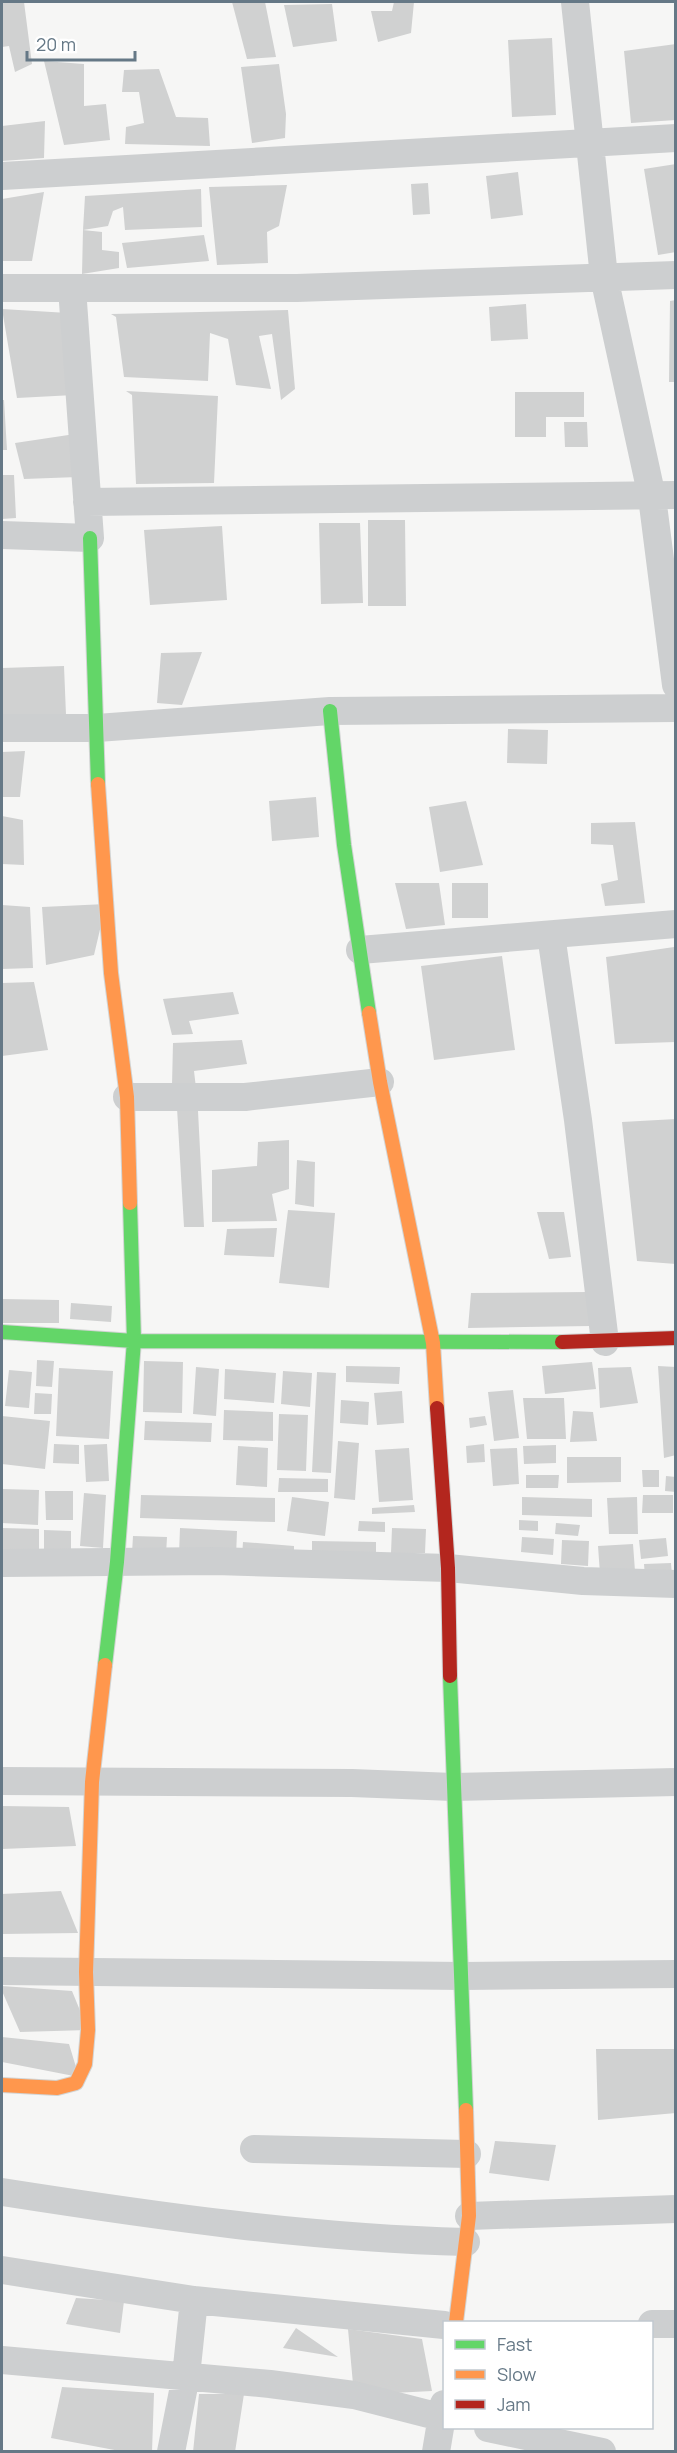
<svg xmlns="http://www.w3.org/2000/svg" width="677" height="2453" font-family="Manrope,sans-serif">
<style>
.building{fill:#d0d1d1}
.lines{fill:none;stroke-linecap:round;stroke-linejoin:round}
.fast-casing{stroke:#d2d4d4;stroke-width:16}
.slow-casing{stroke:#d2d4d4;stroke-width:16}
.jam-casing{stroke:#d2d4d4;stroke-width:16}
.street{stroke:#cdcfd0;stroke-width:28}
.fast{stroke:#63d668;stroke-width:14}
.slow{stroke:#ff974d;stroke-width:14}
.jam{stroke:#b3261e;stroke-width:14}
</style>
<rect width="100%" height="100%" fill="#f6f6f5"/>
<!-- building -->
<path class="building" d="M2 2H24L32 64 15 72 9 46 2 47Z
M232 2H265L276 57 247 59Z
M394 2H414L411 33 378 42 371 11H392Z
M332 4 337 41 293 47 284 5Z
M552 38 556 115 512 117 508 40Z
M676 44V120L631 123 624 51Z
M44 61 84 64V106L106 104 110 140 64 145Z
M279 64 286 114 285 138 252 143 241 67Z
M159 69 176 117 208 118 210 146 125 144 126 127 144 123 139 92H122L124 70Z
M45 121 44 158 2 161V126Z
M676 164V252L658 255 644 169Z
M518 172 523 215 491 219 486 176Z
M428 183 430 214 413 215 411 184Z
M287 185 279 226 267 232 268 263 217 265 209 187Z
M201 189 202 227 125 230 123 207 113 211 108 226 83 230 85 196Z
M44 192 32 261H2V199Z
M83 230 102 232V250L119 252V268L82 274Z
M204 235 209 261 127 268 122 243Z
M676 300V382H669L670 301Z
M526 304 528 339 491 341 489 307Z
M2 309 68 313 74 395 17 398Z
M288 310 295 389 281 400 272 334 259 336 271 389 236 385 228 339 210 333 208 381 124 377 116 317 111 314Z
M126 391 218 396 214 483 136 484 132 395Z
M515 392H584V417H546V437H515Z
M2 400H4L7 450H2Z
M564 422H587L588 447H565Z
M75 434 78 477 24 479 15 443Z
M2 475H14L16 518 2 519Z
M368 520H405L406 606H368Z
M319 523H360L363 603 321 604Z
M222 526 227 600 150 605 144 530Z
M202 652 182 705 157 703 161 653Z
M64 666 66 715 2 716V668Z
M508 729 548 730 547 764 507 763Z
M25 751 20 797H2V752Z
M316 797 319 837 272 841 269 801Z
M466 801 483 865 440 872 429 807Z
M2 816 23 820 24 865 2 864Z
M635 822 645 903 605 906 601 884 618 880 613 845 591 844V823Z
M395 883H439L445 925 406 929Z
M452 883H488V918H452Z
M106 904 94 955 46 965 42 907Z
M2 905 30 907 33 968 2 969Z
M674 947 676 1042 615 1044 606 957Z
M502 956 515 1050 434 1060 421 966Z
M34 982 48 1050 2 1056V983Z
M233 992 239 1014 189 1021 193 1034 172 1035 163 999Z
M242 1040 247 1064 194 1071 196 1088 172 1085 173 1043Z
M177 1108 198 1111 204 1227H184Z
M676 1119V1264L637 1261 622 1122Z
M289 1140V1189L272 1194 277 1221 212 1222V1170L257 1166 258 1142Z
M297 1160 315 1162 314 1207 295 1204Z
M288 1210 335 1213 329 1288 279 1283Z
M537 1212H564L571 1257 549 1259Z
M277 1228 274 1257 224 1255 227 1229Z
M588 1292 591 1326 468 1328 471 1293Z
M2 1299 59 1300V1323H2Z
M71 1303 112 1306 111 1322 70 1319Z
M37 1360 54 1361 52 1387 36 1386Z
M144 1361 183 1362 182 1413 143 1412Z
M592 1362 596 1389 545 1394 542 1366Z
M346 1366 400 1367 399 1384 346 1382Z
M658 1366 676 1367V1455L664 1458Z
M196 1367 219 1369 216 1416 193 1414Z
M631 1367 638 1403 600 1408 598 1368Z
M59 1368 113 1371 109 1439 56 1436Z
M225 1369 276 1373 274 1403 224 1399Z
M9 1370 32 1372 29 1408 5 1406Z
M283 1371 312 1373 310 1407 281 1404Z
M317 1372 336 1373 331 1473 312 1472Z
M513 1390 519 1438 494 1441 488 1392Z
M402 1391 404 1423 377 1425 374 1393Z
M35 1393 52 1394 51 1414H34Z
M523 1398H564L566 1439H527Z
M341 1400 369 1402 368 1425 340 1423Z
M224 1410 273 1412V1441L223 1440Z
M573 1411 593 1412 597 1441 570 1442Z
M279 1414 308 1415 306 1471 277 1470Z
M2 1416 50 1421 45 1469 2 1464Z
M485 1416 487 1425 470 1428 469 1418Z
M145 1421 212 1423 211 1442 144 1440Z
M338 1441 359 1443 355 1500 334 1498Z
M54 1444 79 1445V1464L53 1463Z
M107 1444 109 1481 86 1482 84 1445Z
M484 1444 485 1462 467 1463 466 1446Z
M556 1445V1463L524 1464 523 1446Z
M238 1446 268 1448 267 1487 236 1485Z
M409 1448 413 1500 379 1502 375 1450Z
M517 1448 519 1484 493 1486 490 1449Z
M567 1457H621V1482L567 1483Z
M642 1470H659V1487H643Z
M526 1475H559L558 1488H526Z
M666 1476 676 1477V1492L665 1491Z
M279 1478 328 1479V1492H278Z
M2 1489 39 1490 38 1525 2 1523Z
M45 1491H73V1520H46Z
M84 1493 106 1495 103 1548 80 1546Z
M141 1495 275 1498V1522L140 1518Z
M643 1495H673V1513H642Z
M292 1497 329 1502 325 1536 287 1531Z
M522 1497 592 1499V1517L522 1515Z
M637 1497 638 1534H609L607 1498Z
M414 1505 415 1512 372 1514V1508Z
M519 1520 538 1521V1531L519 1530Z
M359 1521 385 1522V1532L358 1531Z
M556 1523 580 1525 578 1536 555 1534Z
M2 1528 39 1529V1554L2 1552Z
M180 1528 237 1531 236 1557 179 1554Z
M392 1528 426 1529 425 1553H391Z
M44 1530 71 1531V1553H44Z
M133 1536 167 1537 166 1555 132 1553Z
M522 1537 554 1539 553 1555 521 1552Z
M666 1538 668 1556 641 1559 639 1540Z
M562 1540 589 1541 588 1566 561 1564Z
M312 1541 376 1542V1561L312 1560Z
M243 1542 294 1546V1560L242 1556Z
M633 1544 635 1571 600 1574 598 1546Z
M671 1563 672 1575 645 1577 644 1564Z
M2 1806 69 1807 76 1846 2 1849Z
M61 1891 78 1933 2 1934V1894Z
M2 1986 72 1991 88 2030 20 2032 2 1991Z
M2 2037 69 2044 79 2077 2 2062Z
M596 2049H676V2113L598 2120Z
M495 2141 556 2145 549 2181 489 2173Z
M76 2298 124 2301 120 2333 66 2324Z
M296 2328 338 2357 283 2348Z
M348 2329 422 2339 432 2391 354 2395Z
M62 2387 154 2393 152 2452H125L51 2438Z
M199 2394H244L235 2452H193Z"/>
<g class="lines">
<!-- fast casing -->
<g class="fast-casing">
<path id="fast" d="M90 538 98 784
M330 711 344 845 369 1013
M2 1332 134 1341 562 1342
M105 1665 117 1562 134 1341 130 1203
M450 1676 466 2110"/>
</g>
<!-- slow casing -->
<g class="slow-casing">
<path id="slow" d="M98 784 111 973 127 1097 130 1203
M369 1013 380 1082 433 1343 437 1408
M2 2085 57 2088 76 2083 85 2064 88 2030 86 1972 92 1782 105 1665
M456 2322 469 2216 466 2110"/>
</g>
<!-- jam casing -->
<g class="jam-casing">
<path id="jam" d="M562 1342 676 1338
M437 1408 448 1568 450 1676"/>
</g>
<!-- street -->
<path class="street" d="M575 2 604 277 652 497 676 685
M2 176 676 138
M2 288H297L676 275
M87 502 676 495
M2 535 90 538 72 288
M2 728H97L330 711 676 708
M551 935 578 1120 605 1342
M360 950 676 924
M127 1097H245L380 1082
M2 1563 215 1561 448 1568 583 1581 676 1584
M2 1781 352 1783 453 1787 676 1782
M2 1971 463 1976 676 1974
M254 2149 467 2154
M2 2192C156 2216 310 2238 466 2242
M469 2216 676 2209
M2 2270 194 2300 444 2325
M652 2324H676
M2 2360 270 2384 354 2395 444 2418
M488 2428 602 2452
M171 2452 186 2376 194 2300
M436 2452 444 2404"/>
<!-- fast -->
<use href="#fast" class="fast"/>
<!-- slow -->
<use href="#slow" class="slow"/>
<!-- jam -->
<use href="#jam" class="jam"/>
</g>
<!-- border -->
<rect width="677" height="2453" fill="none" stroke="#657886" stroke-width="6"/>
<!-- legend -->
<rect x="443" y="2321" width="210" height="108" fill="#ffffff" stroke="#c1c9cf" stroke-width="1.5"/>
<rect x="455" y="2340" width="30" height="9" fill="#63d668" stroke="#c1c9cf" stroke-width="1.5"/>
<text x="497" y="2351" font-size="18" fill="#657886">Fast</text>
<rect x="455" y="2370" width="30" height="9" fill="#ff974d" stroke="#c1c9cf" stroke-width="1.5"/>
<text x="497" y="2381" font-size="18" fill="#657886">Slow</text>
<rect x="455" y="2400" width="30" height="9" fill="#b3261e" stroke="#c1c9cf" stroke-width="1.5"/>
<text x="497" y="2411" font-size="18" fill="#657886">Jam</text>
<!-- scale -->
<path d="M27 51v9h108v-9" fill="none" stroke="#657886" stroke-width="3"/>
<text x="36" y="51" font-size="18" fill="#657886" stroke="#ffffff" stroke-width="4.5" paint-order="stroke">20 m</text>
</svg>
